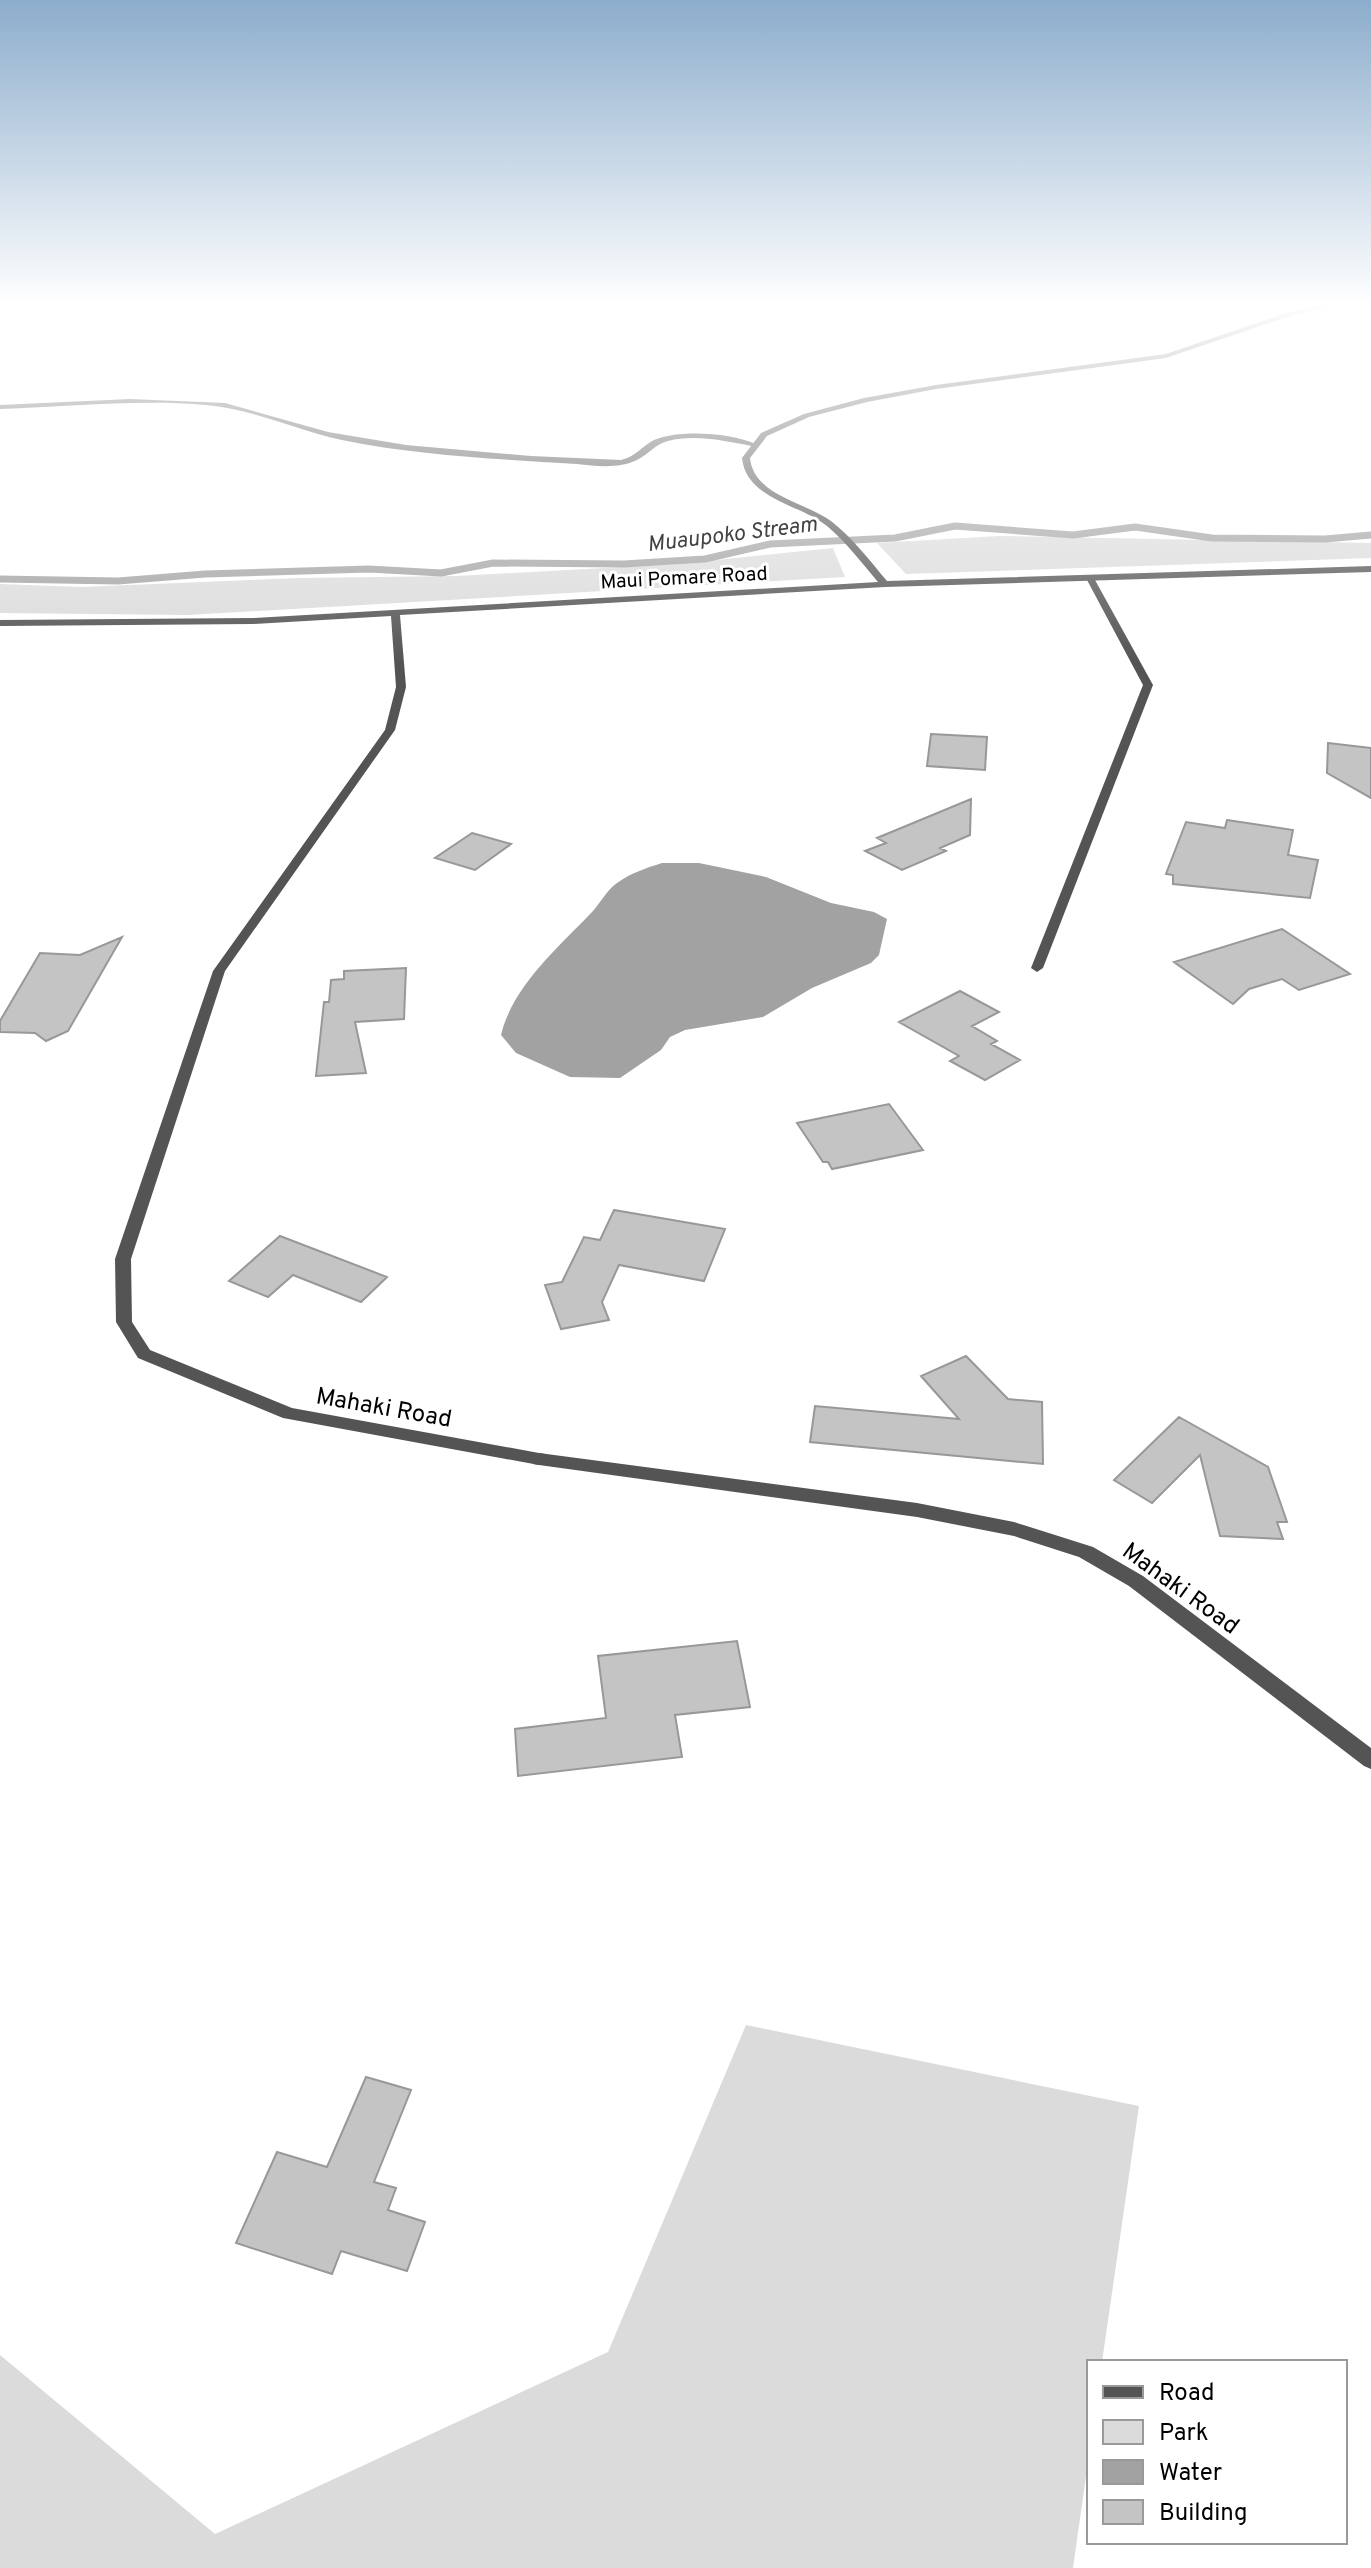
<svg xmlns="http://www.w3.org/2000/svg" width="1371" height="2568" font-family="Overpass,sans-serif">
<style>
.green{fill:#dbdbdb}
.water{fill:#a2a2a2}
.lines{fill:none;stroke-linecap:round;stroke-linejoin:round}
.stream{stroke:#a2a2a2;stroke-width:7}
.building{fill:#c4c4c4;stroke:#989898;stroke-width:2}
.lane{fill:#545454;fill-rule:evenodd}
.street{fill:#545454;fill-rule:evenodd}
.labels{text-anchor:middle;stroke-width:6;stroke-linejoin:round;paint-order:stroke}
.far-street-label{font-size:20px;fill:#000;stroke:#fff}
.far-water-label{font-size:22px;font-style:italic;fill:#434343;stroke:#fff}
.street-label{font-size:24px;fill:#000;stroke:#fff}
</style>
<rect width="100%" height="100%" fill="#fff"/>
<!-- green -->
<path class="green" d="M999 536 1371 543V558L906 574 877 543Z
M833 548 845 577 188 615 0 613V584L81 587 298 578 457 576 678 564Z
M746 2025 1139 2106 1102 2362H1089V2455L1073 2568H0V2355L215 2534 608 2352Z"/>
<!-- water -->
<path class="water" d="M662 863H699L766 877 831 903 874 912 887 919 879 955 871 963 812 988 763 1017 685 1030 670 1037 661 1050 620 1078 570 1077 516 1053 501 1035C513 985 559 947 593 911 601 902 607 890 617 883 631 873 646 868 662 863Z"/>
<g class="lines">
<!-- stream -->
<path class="stream" d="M0 579 118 581 205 574 369 569 441 573 493 563 624 564 705 559 770 544 895 538 955 526 1073 535 1135 527 1212 538 1325 539 1371 535"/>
</g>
<!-- building -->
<path class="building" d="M931 734 987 737 985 770 927 766Z
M1328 743 1371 748V798L1327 773Z
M971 799 970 835 940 848 946 851 902 870 865 851 886 843 877 838Z
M1227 820 1293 830 1288 855 1318 860 1310 898 1173 884V875L1166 874 1186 822 1225 828Z
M472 833 511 844 475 870 435 858Z
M1282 929 1350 974 1299 990 1282 979 1249 989 1233 1004 1174 962Z
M122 937 68 1031 46 1041 35 1033 0 1032V1021L40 953 80 955Z
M406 968 404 1019 355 1022 366 1073 316 1076 324 1002H329L331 980 344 979V971Z
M960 991 999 1012 972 1026 997 1041 991 1044 1020 1060 985 1080 950 1061 959 1056 899 1022Z
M889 1104 923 1150 832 1169 828 1162H823L797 1123Z
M614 1210 725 1229 704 1281 619 1265 602 1302 609 1320 561 1329 545 1285 562 1282 584 1237 600 1240Z
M280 1236 387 1277 361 1302 293 1275 268 1297 229 1281Z
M966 1356 1008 1399 1042 1402 1043 1464 810 1442 815 1406 959 1419 921 1376Z
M1179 1417 1268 1467 1287 1522H1277L1283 1539 1220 1536 1200 1455 1152 1503 1114 1480Z
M737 1641 750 1707 675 1715 682 1757 518 1776 515 1729 606 1718 598 1656Z
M366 2077 411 2090 374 2182 396 2188 388 2210 425 2222 407 2271 341 2251 332 2274 236 2243 277 2152 327 2167Z"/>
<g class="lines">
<!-- lane -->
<path class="lane" d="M130 399 225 403 328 432 406 445 531 456 621 460C635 457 642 446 654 440 680 429 731 433 756 444L752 446C725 441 695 434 668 441 655 444 649 454 637 460 619 469 596 466 577 464 499 459 419 456 342 440 296 430 253 409 206 405 138 399 69 407 0 409V405Z
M1091 577 1095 580 1153 685 1043 968 1037 972 1031 968 1143 685 1087 580Z
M539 1453 917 1503 1014 1522 1093 1547 1143 1576 1371 1748V1769L1364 1766 1129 1586 1079 1557 1014 1536 917 1517 539 1465 533 1464 530 1459 533 1454Z"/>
<!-- street -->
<path class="street" d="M1335 303H1355L1296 314 1166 358 936 389 867 402 809 417 767 436 750 458C754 496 805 502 831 521 853 538 870 561 887 581L1371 566V572L885 587 400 615 406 687 395 730 225 971 131 1259 132 1322 150 1350 292 1408 539 1453 545 1454 548 1459 545 1464 539 1465 283 1418 138 1358 116 1322 115 1259 213 971 385 730 396 687 391 616 253 624 0 626V620L253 618 878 582C862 563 846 542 827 526 800 504 746 499 742 458L761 433 804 414 864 398 936 385 1166 354 1292 311Z"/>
</g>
<!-- sky -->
<linearGradient id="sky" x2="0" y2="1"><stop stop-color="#8cadcc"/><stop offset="0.46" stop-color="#fff"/><stop offset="1" stop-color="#fff" stop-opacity="0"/></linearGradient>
<rect width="1371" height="663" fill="url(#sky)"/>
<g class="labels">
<!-- far-street labels -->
<g class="far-street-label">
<text transform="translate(684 577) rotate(-3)" y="7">Maui Pomare Road</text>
</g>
<!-- far-water labels -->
<g class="far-water-label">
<text transform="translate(732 533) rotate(-7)" y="8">Muaupoko Stream</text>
</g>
<!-- street labels -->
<g class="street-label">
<text transform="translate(384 1407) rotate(10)" y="8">Mahaki Road</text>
<text transform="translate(1181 1588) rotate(36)" y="8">Mahaki Road</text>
</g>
</g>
<!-- legend -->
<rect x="1087" y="2360" width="260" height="184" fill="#ffffff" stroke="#999999" stroke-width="2"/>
<rect x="1103" y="2386" width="40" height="12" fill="#545454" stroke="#999999" stroke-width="2"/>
<text x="1159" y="2400" font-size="24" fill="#000000">Road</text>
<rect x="1103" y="2420" width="40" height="24" fill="#dbdbdb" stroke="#999999" stroke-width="2"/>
<text x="1159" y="2440" font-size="24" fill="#000000">Park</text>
<rect x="1103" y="2460" width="40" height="24" fill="#a2a2a2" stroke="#999999" stroke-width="2"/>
<text x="1159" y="2480" font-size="24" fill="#000000">Water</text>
<rect x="1103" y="2500" width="40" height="24" fill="#c4c4c4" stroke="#999999" stroke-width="2"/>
<text x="1159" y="2520" font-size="24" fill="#000000">Building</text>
</svg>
